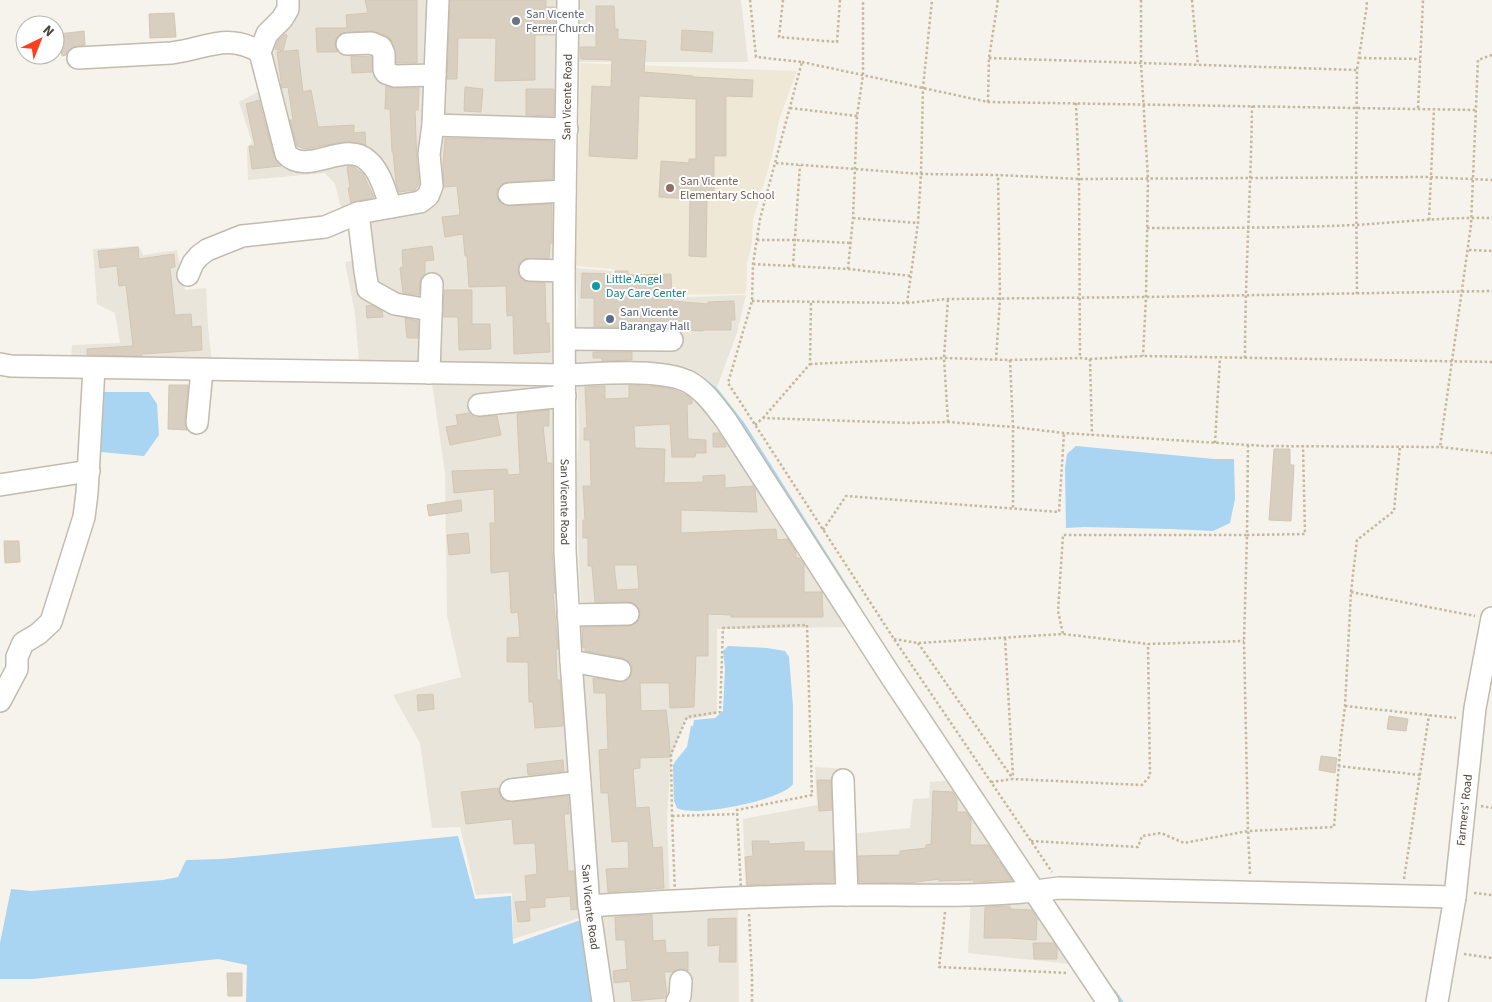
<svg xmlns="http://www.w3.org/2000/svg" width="1492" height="1002" font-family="'Source Sans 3',sans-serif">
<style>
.residential{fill:#eae5da}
.education{fill:#efe8d6}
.water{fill:#a9d4f2}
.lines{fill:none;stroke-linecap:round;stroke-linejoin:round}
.stream{stroke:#a9d4f2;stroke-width:4.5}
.building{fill:#d8cfc1;stroke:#d3c7b4;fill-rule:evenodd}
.minor-casing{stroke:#c2bbae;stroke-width:24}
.path{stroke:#c4b79f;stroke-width:2.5;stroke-dasharray:2.5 2.5;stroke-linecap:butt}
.minor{stroke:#fff;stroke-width:21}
.worship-dot{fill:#6b7280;stroke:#fff;stroke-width:2}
.education-dot{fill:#8d6e63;stroke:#fff;stroke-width:2}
.culture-dot{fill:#0f9aa8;stroke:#fff;stroke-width:2}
.service-dot{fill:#5c6f8a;stroke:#fff;stroke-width:2}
.labels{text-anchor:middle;stroke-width:4;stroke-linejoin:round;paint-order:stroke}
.worship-label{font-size:12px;fill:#5b616d;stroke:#fff;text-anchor:start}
.street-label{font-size:12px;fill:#4b4439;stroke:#fff}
.education-label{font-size:12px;fill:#785e54;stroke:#fff;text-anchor:start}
.culture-label{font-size:12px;fill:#0d838f;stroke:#fff;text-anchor:start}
.service-label{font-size:12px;fill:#4e5e75;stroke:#fff;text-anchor:start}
</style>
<rect width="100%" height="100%" fill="#f6f3ec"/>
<!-- residential -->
<path class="residential" d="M292 0H569L565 364 359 362 355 314 345 262 358 260 356 222 343 216 335 184 325 173 248 180 247 148 252 142 239 102 269 86 259 25 295 20Z
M576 0H741L748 62H576Z
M139 246 143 255 177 250 185 290 206 288 208 326 212 362 71 360 72 345 119 343 120 342 115 313 97 304 93 249Z
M575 268 612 271 613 297 662 298 746 295 737 333 717 387 689 368 573 364 578 303Z
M689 379 854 627 717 629V714L685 720 671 758 667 820 670 904 595 905 585 712 576 488 579 430 577 381Z
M563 380 589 915 513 939 512 893 476 895 460 827 432 828 420 743 393 695 461 677 447 616 445 473 432 383Z
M815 767 849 769V834L910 828 913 799 929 798 930 782 957 780 1070 964 968 953 971 898 746 901 743 819 817 805Z
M738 908 739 1002H608L597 910Z"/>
<!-- education -->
<path class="education" d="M580 63 797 71 779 120 772 156 753 220 752 243 747 264 746 294 615 295 614 269 576 266Z"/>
<!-- water -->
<path class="water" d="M101 392H149L157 404 159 435 144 456 101 452Z
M1076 446 1214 459H1234L1235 499 1230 523 1213 531 1171 529 1084 527 1066 528 1065 468 1067 454Z
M728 646 767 648 785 651 789 657 793 706V784C783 800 694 818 677 808L674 801 673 765 677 759 687 747 691 726H693L694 720 715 718 723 711 725 669 723 651Z
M458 836 475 899 511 896 513 944 589 917 597 1002H246L247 965 218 959 33 979H0V943L11 889 31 891 163 880 178 877 186 860 222 859Z"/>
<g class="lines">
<!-- stream -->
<path class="stream" d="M707 383 715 389 743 425 855 602
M1114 992 1121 1002"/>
</g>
<!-- building -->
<path class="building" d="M365 0H417V63H396V54L392 41 386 35 371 31 341 33 336 38 335 44 337 52H317L316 28H347L346 15 368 13Z
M450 0H546V7H555V35H535V80L495 81 496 38H458L457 79H447Z
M596 6H614L615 29H618V39L646 41 644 72 693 76V77L753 80 752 97 726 96V156H714V199H707L706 257 689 256 690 199 659 197 661 161 689 163V159H696V99L639 96 637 159 589 156 592 86 611 87 612 60 581 59 580 47H596Z
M174 13 176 37 150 38 149 14Z
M682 30 713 32 712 52 681 50Z
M84 31 85 45 72 47 66 55 62 56 59 34Z
M285 34 287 35 283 51 275 49 278 41Z
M298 50 303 92 311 90 318 127 354 125V133L365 132 366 145 347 141 305 149 297 146 290 120H293L288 87 282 88 277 52Z
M351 56 372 57V72L352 73Z
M386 86 395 88H419L418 110H415L417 165 419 184 415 190 399 192 396 183 393 152H392L390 109H385Z
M465 87 483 89 481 112 464 111Z
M526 89H554V116L526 115Z
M259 100 274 157 281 166 252 169 249 146H255L246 104Z
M445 138 553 141V179L508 182 502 184 498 189 497 194 499 201 504 205 509 206 552 204V243H550L549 258 525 259 519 264 518 270 519 276 524 281 545 283 546 323H549L550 352 514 354 513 315 507 316 506 286 469 287 467 256H465L463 234 445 237 442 217 460 215 457 186 444 187 443 165Z
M348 166 354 167 363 174 374 197 351 203 348 188H350L347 167Z
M432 246 434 260 425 261V274L421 278 420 283 419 295 403 293 400 268 403 267 402 250Z
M138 247 139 259 174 254 175 267 170 268 175 315 191 314 192 327 201 326 202 350 142 354V356L87 355V349L133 346 126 285 119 286 117 266 100 268 98 251Z
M615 271H628V275L671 274 672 301 708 304V302L734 301 735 320H731V330H703V331L679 330 672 328 594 327V298H581L582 273 616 274Z
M444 290H472V324H490L491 349 459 350 458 317H443Z
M372 305 382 311 383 317 367 318 366 306Z
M405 318 418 321V338H407Z
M593 352H632V360L602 361V358H593Z
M169 385H188L185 422 187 430 168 429Z
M629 385 661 387 672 389 686 395 692 399V404H687L688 439 706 440V453H696L695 457H672L670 424 634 426 635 448 665 449 664 483 703 482V476L725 475V488L753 486 755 489 757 512 681 510V533L776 529 777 540 788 539 796 552V558H799L804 564V592H822L823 617H731V615L708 614V656H696L694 707 670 708 669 683H640L641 711 666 710 669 735 670 757 640 758V768L633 769 636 808 649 807 653 848 662 847 664 888 608 892 606 869 629 868 628 841 612 842 608 793H601L599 750 608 749 606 693H594L593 678 624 682 630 678 632 672V666L628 661 623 658 585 651V647L583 648 582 627 629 626 635 624 639 620 640 613 638 607 634 603 628 602H595L592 566H588V538H583V520H585L583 486H591L590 440H584V428H587L585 387 605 386V399L629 398ZM614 565H637L639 589 617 590Z
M549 410V426H543L547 463H552V551L555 593H553L558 649H556L557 680H560L563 726 535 728 533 702H529L528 662H507V638L520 637 518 612 511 613 509 571 491 573 490 523H495L494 489 454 493 452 471 507 469 508 475 520 474 517 414Z
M469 413 474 417H480L497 416 501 435 450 445 446 427 458 425 456 415Z
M713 433H719L726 444V447H713Z
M1274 449H1290V465H1294L1291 521 1269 520Z
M461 500 462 511 429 516 427 505Z
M468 533 470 553 449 555 447 535Z
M4 541H19L20 562 5 563Z
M433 694 434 709 418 711 417 695Z
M1389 716 1408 719 1406 731 1387 729Z
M1321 756 1337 758 1335 773 1319 770Z
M563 760 564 771 528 775 527 764Z
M817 780H831L832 810 819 811Z
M499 788V792L501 798 506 801 512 802 568 796 569 814H564L568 871H574L577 909 571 910 570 896 545 898V907L529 908 530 921 518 922 515 902 527 901 525 876 537 874 535 843 514 844 512 819 466 824 461 792Z
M933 791 953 792 957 799V812H966L971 819 970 845H988L997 858V861L1000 862 1012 880 974 882 973 880 939 881V879L909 883 859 882 858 856 900 855V851L926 848V845L931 844Z
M752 841H769V844L804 842V851H833L834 882 747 885 745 857 753 856Z
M1010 906V909L1032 910 1037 919 1036 940 1009 938H984L985 907Z
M652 915 653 941 665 940 666 953 688 952V971L681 969 673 972H664L667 995 665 998 632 1001 630 981 614 983 613 971 627 969 625 940H616L615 917Z
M736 918V962H719L720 945 708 946V919Z
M1033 943H1054L1057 948V959H1034Z
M227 973H242V996H228Z"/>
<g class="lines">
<!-- minor casing -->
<g class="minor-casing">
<g id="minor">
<path d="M288 0V9L282 19 267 34 260 52 286 154C307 177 345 139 368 161 381 172 385 192 391 207"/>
<path id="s1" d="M568 0 564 271 565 551 571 661 589 906 603 1002"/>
<path d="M347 44 371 43 381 47 384 54V70L386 73 395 76 435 75"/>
<path d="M78 58 171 53C206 49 226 32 260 52"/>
<path d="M433 125 567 129"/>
<path d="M509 194 565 191"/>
<path d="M358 213 365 271 368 289 395 304 431 310"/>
<path d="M530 270 564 271"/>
<path d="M188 275 193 263 199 256 207 250 242 236 325 227 358 213 420 202 428 196 432 186 429 154 433 125 438 0"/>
<path d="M565 339 672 340"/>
<path d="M0 364 11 366 565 375C597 374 659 368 687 381 703 389 714 405 725 419L892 678 1108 1002"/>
<path d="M429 373 432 284"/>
<path d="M479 405 565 396"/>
<path d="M197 423 202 370"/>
<path d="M0 485 89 471"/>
<path d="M568 615 628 614"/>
<path d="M571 661 620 670"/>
<path d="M0 701 17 669V657L23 643 38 634 51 622 84 517 87 493 94 368"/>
<path d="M843 780 847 895"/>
<path d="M511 790 580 782"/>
<path d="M589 906C670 901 751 896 832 895 907 894 984 899 1059 888L1455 897"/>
<path d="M677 1002 680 996 681 981"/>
<path id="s2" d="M1437 1002 1455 897 1475 708 1492 618"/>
</g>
</g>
<!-- path -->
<path class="path" d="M750 0 756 57 802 62 760 219 753 264 752 301 728 383 894 639 1052 872
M783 0 779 37 837 42 840 0
M1141 0V63L1148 179 1146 297 1143 356
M1192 0 1198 65
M1492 55 1478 60 1471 225 1440 447 1492 453
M989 58 1357 70
M1359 58 1420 59
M802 62 988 102 1476 110
M988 102 989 58 998 0
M1076 103 1079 179 1080 358
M790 108 857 116
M1418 108 1423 0
M776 163 921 174 998 175 1079 179 1428 177 1492 180
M853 218 918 223
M1429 220 1434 109
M1147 228C1217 228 1286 228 1356 225 1401 222 1446 217 1492 218
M757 240H795L850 243
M1469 250 1492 251
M753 264 848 269 911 276
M793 266 800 165
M848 269 853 218 857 116 863 75V0
M1357 294 1356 177 1357 70 1367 5 1366 0
M752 301 907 303 948 299 1146 297 1492 291
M907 303 918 223 921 174 923 88 932 0
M1245 358C1245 274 1251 190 1252 106
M1090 359 1092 435
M996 360 1000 299 998 175
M1010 360 1013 427V509
M810 364 944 358 1010 360 1080 358 1090 359 1143 356 1492 362
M763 418 810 364 811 302
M948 422 944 358 948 299
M755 425 763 418 909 423 948 422 1013 427 1064 433 1265 446 1440 447
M1215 443 1220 358
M1248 445 1247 535 1305 534 1303 446
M823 530 846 496 1059 512 1064 433
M1351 592 1475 616
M807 625 812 795 737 810 741 890 675 894 672 816 671 754 687 717 720 712 723 628Z
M1005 638 1013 777
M894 639 918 643 1063 634 1148 644 1244 641
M918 643 1013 779
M1345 706 1456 718
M1338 766 1420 775
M991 782 1013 779 1142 785 1150 776 1148 644
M1481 806 1492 808
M672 816 738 814
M1031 841 1138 847 1142 836 1161 833 1184 843 1248 831 1244 641 1247 535H1063L1058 611 1063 634
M1250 874 1248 831 1334 827 1341 738 1345 706 1351 592 1357 540 1394 511 1400 446
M1404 879 1429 715
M1474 893 1492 895
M945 912 939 967 1068 973
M749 914 752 975V1002
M1464 954 1492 958"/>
<!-- minor -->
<use href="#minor" class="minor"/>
</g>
<!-- markers -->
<circle class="worship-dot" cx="516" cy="21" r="5"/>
<circle class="education-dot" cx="670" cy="188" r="5"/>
<circle class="culture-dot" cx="596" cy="286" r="5"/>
<circle class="service-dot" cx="610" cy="319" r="5"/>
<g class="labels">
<!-- worship labels -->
<g class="worship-label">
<text x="526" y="18">San Vicente<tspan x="526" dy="14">Ferrer Church</tspan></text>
</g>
<!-- street labels -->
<g class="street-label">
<text transform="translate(567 97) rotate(-89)" y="4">San Vicente Road</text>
<text dy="4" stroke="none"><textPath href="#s1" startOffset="502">San Vicente Road</textPath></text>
<text dy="4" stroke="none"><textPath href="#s2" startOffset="194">Farmers' Road</textPath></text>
<text dy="4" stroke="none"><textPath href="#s1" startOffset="908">San Vicente Road</textPath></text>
</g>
<!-- education labels -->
<g class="education-label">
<text x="680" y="185">San Vicente<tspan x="680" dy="14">Elementary School</tspan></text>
</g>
<!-- culture labels -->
<g class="culture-label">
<text x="606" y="283">Little Angel<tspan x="606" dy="14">Day Care Center</tspan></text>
</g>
<!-- service labels -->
<g class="service-label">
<text x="620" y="316">San Vicente<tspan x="620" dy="14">Barangay Hall</tspan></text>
</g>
</g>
<!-- north arrow -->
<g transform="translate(40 40) rotate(43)"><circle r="24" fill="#ffffff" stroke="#b7b4b0"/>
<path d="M0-4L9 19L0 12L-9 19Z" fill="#fc3f1d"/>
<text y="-8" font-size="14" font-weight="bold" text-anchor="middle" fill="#4b4439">N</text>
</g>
</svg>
